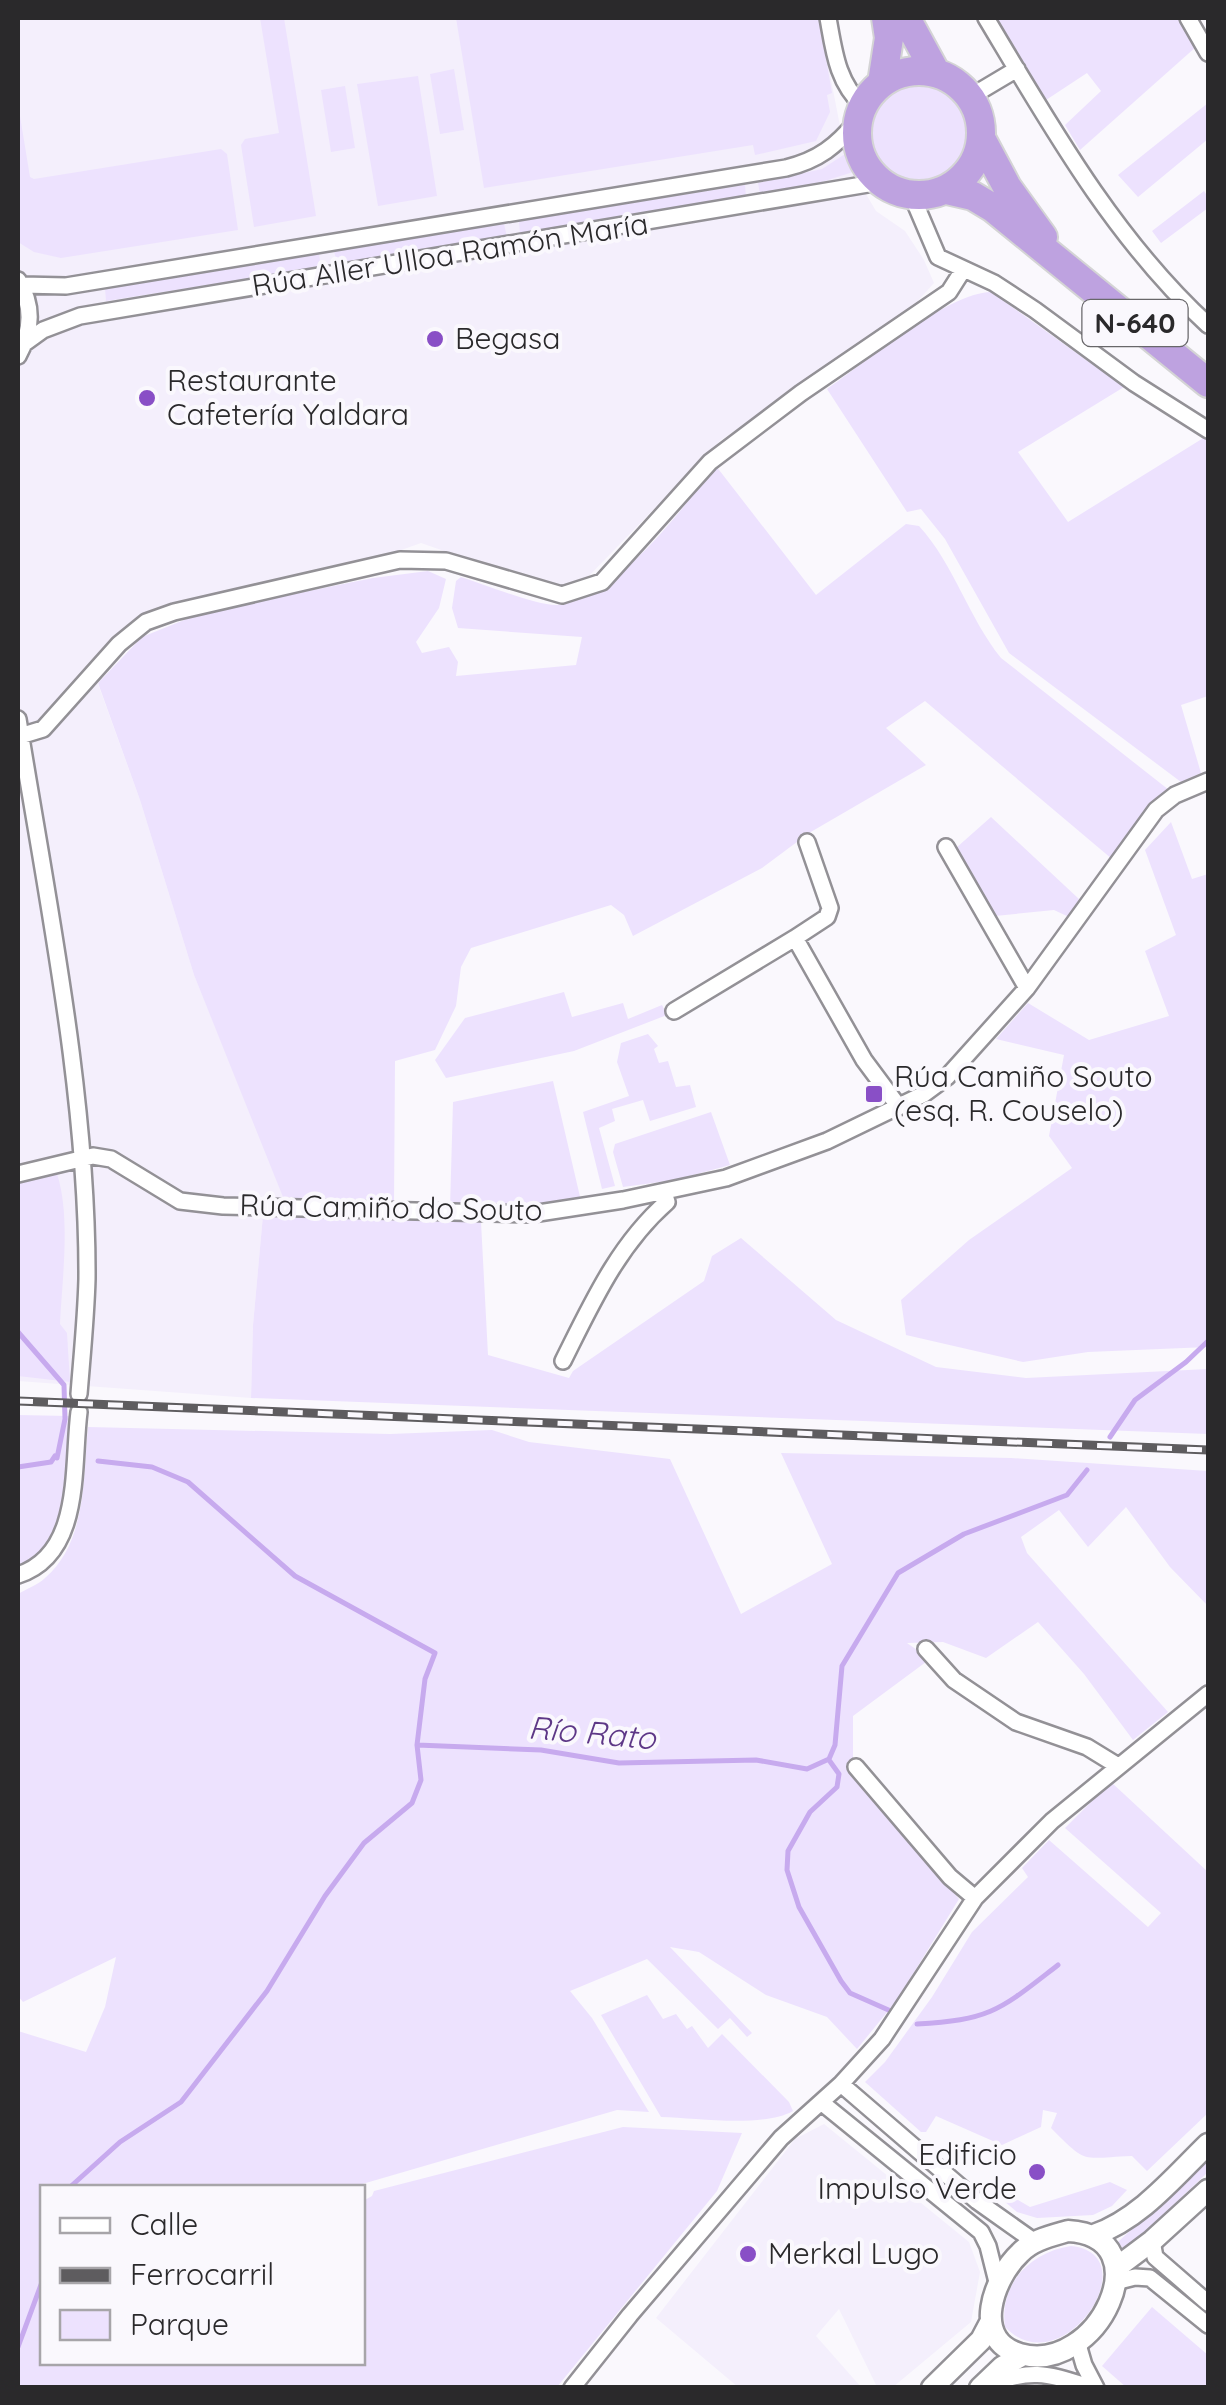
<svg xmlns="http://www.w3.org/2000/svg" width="1226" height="2405" font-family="Quicksand,sans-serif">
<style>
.built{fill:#f4effc}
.green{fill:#ede2fe}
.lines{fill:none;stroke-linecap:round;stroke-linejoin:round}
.stream{stroke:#c7aaee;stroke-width:5}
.minor-casing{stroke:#939196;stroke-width:20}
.tertiary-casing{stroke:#939196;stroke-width:25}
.trunk-casing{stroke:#d4d4d5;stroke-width:32}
.minor{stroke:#fff;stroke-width:15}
.tertiary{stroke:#fff;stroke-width:20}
.trunk{stroke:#bea2e0;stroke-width:28}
.rail-casing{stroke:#5e5c5f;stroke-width:9}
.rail{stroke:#faf8fd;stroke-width:5;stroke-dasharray:15;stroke-linecap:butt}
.poi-dot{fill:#894fc6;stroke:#faf8fd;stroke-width:4}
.labels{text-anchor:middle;stroke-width:8;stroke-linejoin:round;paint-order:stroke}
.shield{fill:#faf8fd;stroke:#68676a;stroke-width:2.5}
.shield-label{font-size:28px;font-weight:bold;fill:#2a292b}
.street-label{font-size:30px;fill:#2a292b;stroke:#faf8fd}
.poi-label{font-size:30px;fill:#2a292b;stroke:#faf8fd;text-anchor:start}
.water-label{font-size:32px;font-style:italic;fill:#5e3887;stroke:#faf8fd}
</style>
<rect width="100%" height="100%" fill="#faf8fd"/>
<!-- built -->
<path class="built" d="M18 18H819L847 162 876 211 905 231 924 260 934 283 905 315 721 440 584 581 566 587 537 583 421 543 379 558 181 602 138 621 90 662 140 800 194 975 284 1195 285 1214 263 1215 253 1325 251 1398 18 1381Z
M824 2124 969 2242 980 2272 971 2322 893 2387H877L839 2309 816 2336 861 2387H738L656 2318 795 2139Z"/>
<!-- green -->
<path class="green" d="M260 18H284L316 216 254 227 241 145 245 139 279 133Z
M456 18H819L832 93 827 95 830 112 816 141 755 155 753 145 484 188Z
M997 18H1180L1197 46 1080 150 1065 125 1101 91 1087 73 1046 100Z
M454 69 464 130 440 134 430 74Z
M418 76 437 196 378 206 357 84Z
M867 134a50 50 0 1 1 100 0a50 50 0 1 1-100 0Z
M345 86 355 148 331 152 321 90Z
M1208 103V139L1138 197 1118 175Z
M18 104 30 177 34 179 221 149 227 154 238 230 61 258 34 252 18 242Z
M845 154 853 172 809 186 760 194 758 183 822 169Z
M745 185 746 197 520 234 519 221Z
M1204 191 1208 197V208L1161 243 1152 231Z
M504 224 507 237 337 263 334 251Z
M319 254 321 267 106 301 105 288Z
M991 292 1124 387 1018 452 1068 522 1205 437 1208 440V696L1181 705 1201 773 1181 782 1009 653 945 539 921 509 907 512 827 389C866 362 947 293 991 292Z
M716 466 816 595 906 524 919 526C954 564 968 617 1001 658L1169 790 1145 814 1112 859 925 701 886 728 926 765 809 833 762 868 633 936 624 915 611 905 471 948 461 967 456 1006 435 1050 395 1061 394 1205 285 1202 194 975 140 800 98 683 142 637 204 612 373 578 428 571 446 579 439 608 416 642 422 653 449 647 458 662 456 676 576 665 582 637 458 628 452 608 456 581 461 577C483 584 538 606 557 605 614 601 682 509 716 466Z
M991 817 1079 899 1069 917 1054 910 995 916 956 848Z
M1171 822 1192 879 1208 874V1347L1088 1352 1023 1362 906 1335 901 1300 969 1240 1072 1168 1049 1136 1064 1055 996 1039 1028 1003 1089 1040 1169 1016 1145 951 1176 935 1145 850Z
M564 992 572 1017 623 1003 628 1019 662 1005 667 1015 574 1051 446 1078 435 1060 465 1018Z
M648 1034 658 1046 654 1049 659 1063 668 1061 676 1087 690 1085 696 1107 650 1121 643 1100 612 1109 615 1121 599 1128 615 1186 602 1189 583 1112 629 1096 617 1062 621 1043Z
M553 1081 581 1201 522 1210 450 1208 453 1102Z
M711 1112 730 1165 675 1180 623 1187 613 1152 615 1144Z
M57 1174C71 1216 62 1280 60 1324L67 1333 70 1382 18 1376V1181Z
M285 1214 481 1222 488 1355 569 1378 573 1371 704 1281 712 1256 741 1238 836 1320 936 1367 1026 1378 1208 1369V1434L251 1398 253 1325 263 1215Z
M18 1415 69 1416C69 1459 67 1551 18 1566Z
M88 1427 390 1434 492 1430 529 1442 670 1459 741 1614 832 1564 781 1453 1011 1458 1208 1471V1606L1170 1567 1126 1507 1088 1547 1059 1510 1021 1537 1027 1553 1168 1712 1133 1740 1084 1674 1038 1622 986 1658 943 1642 907 1643 930 1659 853 1716V1768L959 1899 897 2000 857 2049 827 2017 766 1995 699 1952 670 1947 752 2033 747 2037 730 2018 718 2029 647 1959 570 1991 592 2018 649 2112 617 2110 352 2187 42 2188V2362H362L363 2201 372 2196 374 2191 623 2127 742 2133 717 2191 557 2387H18V2031L86 2052 105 2007 116 1957 23 2002 18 1996V1594C26 1589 38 1585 45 1578 87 1542 83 1477 88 1427Z
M1111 1782 1208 1872V2113L1147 2171 1132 2156C1080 2158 1088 2165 1051 2128L1057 2113 1043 2110 1041 2127 1002 2145 936 2116 926 2132H921L865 2082 885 2062 932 1997 972 1932 1028 1877 1022 1868 1049 1840 1148 1927 1161 1913 1065 1828Z
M647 1995 663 2019 676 2014 687 2029 692 2026 708 2048 722 2034 789 2102 793 2111C763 2128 697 2118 661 2117L601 2015Z
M1208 2158V2172L1125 2251 1118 2242Z
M1110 2182 1127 2190 1112 2206 1093 2215 1037 2218 1017 2212 1004 2201 1018 2200 1030 2207Z
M1071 2246C1150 2254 1063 2387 1005 2327 999 2284 1030 2252 1071 2246Z
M1152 2307 1208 2355V2387H1126L1102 2366Z"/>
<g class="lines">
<!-- stream -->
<path class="stream" d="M18 1332 64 1385 65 1419 57 1458
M1110 1437 1135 1400 1186 1362 1208 1341
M98 1461 152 1467 188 1482 295 1576 435 1653 425 1679 417 1745 541 1750 619 1763 756 1760 807 1769 829 1759 835 1745 842 1666 898 1573 964 1534 1067 1495 1087 1470
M18 1467 51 1462 55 1456
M829 1760 839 1774 837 1787 810 1812 788 1851 787 1870 799 1907 841 1981 850 1993 893 2012
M917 2024C992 2020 1001 2009 1058 1965
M69 2188 120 2142 181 2102 267 1991 325 1896 364 1843 412 1803 421 1780 417 1745
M18 2347 42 2282"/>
<!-- minor casing -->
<g class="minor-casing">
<path id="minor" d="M828 18C834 51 837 82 863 106
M986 18C1050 125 1115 240 1208 325
M1188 18 1208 53
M970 97 1017 69
M912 196 938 257 994 283 1035 310 1134 383 1208 430
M22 285 66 286 786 168C819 160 836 146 858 120
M25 343 43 330 80 316 880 182
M18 356C32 331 34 306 18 280
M18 719C47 900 88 1096 87 1279 86 1317 82 1356 79 1394
M20 736 43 729 119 644 146 622 174 612 400 560 446 561 562 595 602 582 710 462 801 393 949 292 963 270
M946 847 1027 988
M795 938 827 917 830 908 807 842
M674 1011 795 938 864 1060 899 1107
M18 1174 93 1156 111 1159 180 1201 223 1206 532 1214 623 1200 726 1178 827 1141 924 1094 947 1077 1027 988 1156 810 1175 795 1208 781
M563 1361C592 1303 618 1245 667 1202L664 1192
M18 1575C83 1554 72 1466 79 1412
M926 1649 954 1680 1016 1722 1087 1747 1118 1766
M856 1767 950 1877 975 1898
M841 2084 977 2201 1035 2242
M821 2102 981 2232 988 2246 997 2282
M1152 2241 1155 2257 1208 2303
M1115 2282 1135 2277 1150 2278 1208 2325
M1077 2341 1084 2365 1096 2388
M987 2386C1032 2367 1048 2374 1092 2388
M572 2388 630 2315 781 2138 841 2084 882 2039 975 1898 1052 1821 1208 1694"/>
</g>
<!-- tertiary casing -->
<g class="tertiary-casing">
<path id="tertiary" d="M1068 2231C1164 2236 1098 2376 1020 2354 970 2340 994 2277 1020 2253 1032 2240 1051 2236 1068 2231Z
M1094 2235C1140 2219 1174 2177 1208 2144
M1116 2268 1152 2241 1208 2190
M932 2388 981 2340 991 2321
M980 2388 1002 2367 1023 2355"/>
</g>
<!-- trunk casing -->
<g class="trunk-casing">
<path id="trunk" d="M906 18 936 73
M857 133a62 62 0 1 1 124 0a62 62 0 1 1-124 0Z
M882 83 889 38 886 18
M982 140 1007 187 1043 237
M947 190 973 196 993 208 1208 383"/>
</g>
<!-- minor -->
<use href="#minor" class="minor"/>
<!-- tertiary -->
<use href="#tertiary" class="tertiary"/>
<!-- trunk -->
<use href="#trunk" class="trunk"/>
<!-- rail casing -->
<g class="rail-casing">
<path id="rail" d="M18 1401 1208 1450"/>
</g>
<!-- rail -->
<use href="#rail" class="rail"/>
</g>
<!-- markers -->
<g class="poi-dot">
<circle cx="435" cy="339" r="10"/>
<circle cx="147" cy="398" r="10"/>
<rect x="864" y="1084" width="20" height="20" rx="5"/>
<circle cx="1037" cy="2172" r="10"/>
<circle cx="748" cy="2254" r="10"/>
</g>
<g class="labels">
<!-- shield labels -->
<rect class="shield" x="1082.5" y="300" width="105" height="46" rx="8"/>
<g class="shield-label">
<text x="1135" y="333">N-640</text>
</g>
<!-- street labels -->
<g class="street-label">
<text transform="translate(450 255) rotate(-9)" y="10">Rúa Aller Ulloa Ramón María</text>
<text transform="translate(391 1208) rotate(1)" y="10">Rúa Camiño do Souto</text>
</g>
<!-- poi labels -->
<g class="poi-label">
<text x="455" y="349">Begasa</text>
<text x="167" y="391">Restaurante<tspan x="167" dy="34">Cafetería Yaldara</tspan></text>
<text x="894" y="1087">Rúa Camiño Souto<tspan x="894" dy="34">(esq. R. Couselo)</tspan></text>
<text x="1017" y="2165" text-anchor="end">Edificio<tspan x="1017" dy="34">Impulso Verde</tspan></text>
<text x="768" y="2264">Merkal Lugo</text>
</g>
<!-- water labels -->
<g class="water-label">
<text transform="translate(592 1733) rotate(5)" y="11">Río Rato</text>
</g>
</g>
<!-- border -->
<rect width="1226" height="2405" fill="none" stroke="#2a292b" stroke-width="40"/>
<!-- legend -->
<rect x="40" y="2185" width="325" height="180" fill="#faf8fd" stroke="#a7a5a9" stroke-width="2.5"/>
<rect x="60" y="2218" width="50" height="15" fill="#ffffff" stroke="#a7a5a9" stroke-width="2.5"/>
<text x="130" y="2235" font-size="30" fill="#2a292b">Calle</text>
<rect x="60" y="2268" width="50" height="15" fill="#5e5c5f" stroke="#a7a5a9" stroke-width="2.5"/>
<text x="130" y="2285" font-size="30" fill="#2a292b">Ferrocarril</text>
<rect x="60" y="2310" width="50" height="30" fill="#ede2fe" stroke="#a7a5a9" stroke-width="2.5"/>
<text x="130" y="2335" font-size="30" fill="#2a292b">Parque</text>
</svg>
